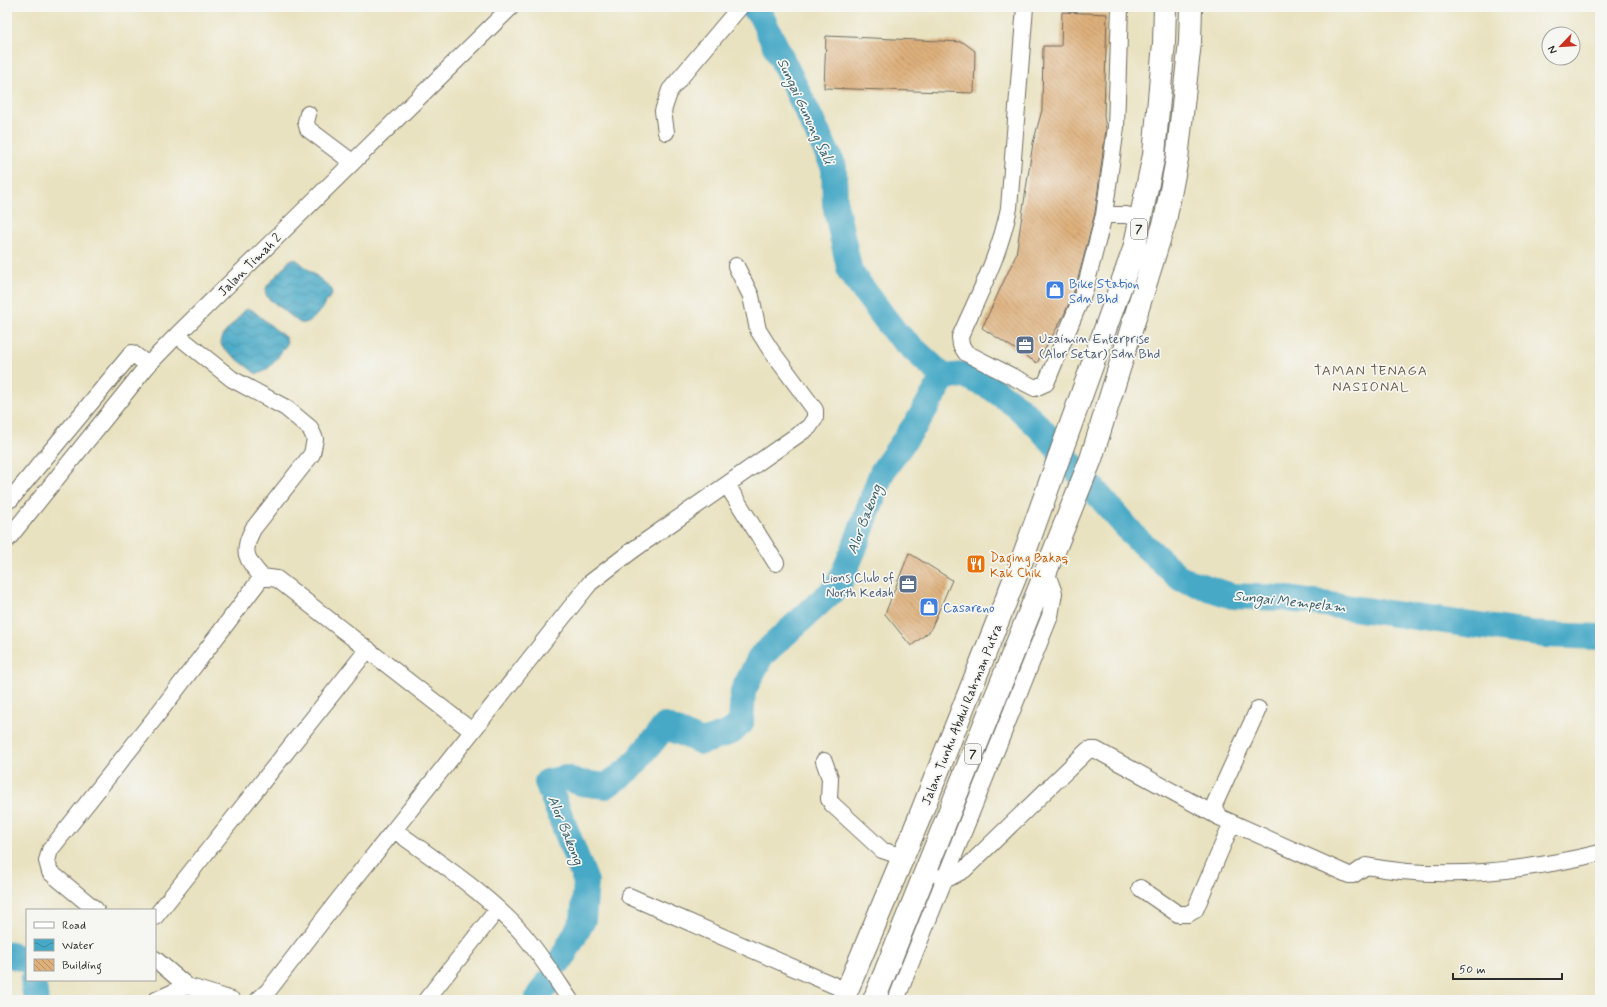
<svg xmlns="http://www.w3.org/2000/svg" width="1607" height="1007" font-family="Mynerve,sans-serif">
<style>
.water{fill:url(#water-waves);stroke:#386a78}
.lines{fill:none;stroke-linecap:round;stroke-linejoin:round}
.river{stroke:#46a9c6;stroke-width:26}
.building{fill:url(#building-back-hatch)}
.minor-casing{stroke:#6e6b5f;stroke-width:18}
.primary-casing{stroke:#6e6b5f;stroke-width:24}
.minor{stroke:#fff;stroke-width:16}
.primary{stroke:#fff;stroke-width:22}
.labels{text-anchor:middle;stroke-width:3.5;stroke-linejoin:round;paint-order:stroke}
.shield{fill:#f6f6f2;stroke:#686867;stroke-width:1}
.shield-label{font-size:12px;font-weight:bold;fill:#2b2b2b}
.street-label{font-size:13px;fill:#2b2b2b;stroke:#f6f6f2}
.shop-label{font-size:13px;fill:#366cbe;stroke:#f6f6f2;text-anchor:start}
.service-label{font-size:13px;fill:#4e5e75;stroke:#f6f6f2;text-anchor:start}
.food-label{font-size:13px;fill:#c56008;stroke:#f6f6f2;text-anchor:start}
.water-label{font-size:14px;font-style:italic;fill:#365d69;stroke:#f6f6f2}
.neighbourhood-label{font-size:14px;letter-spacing:1px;fill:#6a5a47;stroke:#f6f6f2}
</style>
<defs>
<pattern id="water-waves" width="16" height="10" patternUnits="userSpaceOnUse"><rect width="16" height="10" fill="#46a9c6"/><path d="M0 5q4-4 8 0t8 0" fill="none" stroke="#3b8aa1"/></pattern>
<pattern id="building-back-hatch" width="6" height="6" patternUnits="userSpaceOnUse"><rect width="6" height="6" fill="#deb07c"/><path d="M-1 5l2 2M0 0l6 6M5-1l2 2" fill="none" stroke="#b48f66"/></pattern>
</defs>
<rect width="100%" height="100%" fill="#f6f6f2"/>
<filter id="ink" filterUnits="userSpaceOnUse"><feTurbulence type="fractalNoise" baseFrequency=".025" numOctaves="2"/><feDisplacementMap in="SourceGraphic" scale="8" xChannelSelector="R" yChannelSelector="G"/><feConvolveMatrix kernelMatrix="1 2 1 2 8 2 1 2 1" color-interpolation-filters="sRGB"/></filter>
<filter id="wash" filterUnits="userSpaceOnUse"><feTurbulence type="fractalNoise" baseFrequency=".012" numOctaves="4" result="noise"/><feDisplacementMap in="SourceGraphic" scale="16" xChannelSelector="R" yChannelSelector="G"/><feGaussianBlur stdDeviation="0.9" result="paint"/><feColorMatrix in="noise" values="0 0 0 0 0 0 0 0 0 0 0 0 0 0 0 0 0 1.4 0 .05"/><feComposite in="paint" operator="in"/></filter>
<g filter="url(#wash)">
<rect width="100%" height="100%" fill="#e9e2c0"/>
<!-- water -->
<path class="water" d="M293 259 297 260 331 288 332 294C324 304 313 326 300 323L268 298 265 292 267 286 290 260Z
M248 309 252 310 286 338 287 344C279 354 268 376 255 373L223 348 220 342 222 336 245 310Z"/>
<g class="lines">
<!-- river -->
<path class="river" d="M752 7 759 12 834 167 835 204 850 272 895 332 944 377
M944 377 964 375 990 387 1018 407 1039 427 1136 538 1181 579 1232 596 1281 598 1544 635 1600 637
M7 954 27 960
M561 960 583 920 586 882 547 782 566 778 581 783 606 786 630 769 665 726 702 742 731 732 741 723 743 691 761 656 838 586 854 549 882 472 918 421 944 377
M33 980 36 1000
M537 1000 547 983"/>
</g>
<g id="blocks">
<!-- building -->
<path class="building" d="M1062 12 1107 14 1104 116 1106 129 1095 213 1076 286 1064 315 1037 363 982 328 1016 255 1033 143 1042 110 1043 46H1061Z
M826 36 963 42 975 51 974 93 824 88Z
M909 553 952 580 930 631 911 646 885 614Z"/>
</g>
</g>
<g filter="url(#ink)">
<use href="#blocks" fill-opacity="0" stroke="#6e6b5f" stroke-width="1"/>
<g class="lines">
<!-- minor casing -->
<g class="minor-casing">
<path id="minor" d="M1025 7 1009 208C1000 254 979 294 960 337L961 345 966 353 1035 388 1046 383 1085 289 1104 215 1116 127 1120 7
M308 114 306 122 308 129 352 162
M666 132 663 111 670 90 740 7
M1104 215H1126L1141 219
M177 335 232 379 286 408 310 428 315 439 312 454 253 529C241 552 246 559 262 577L277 579 472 731
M727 485 776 563
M11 499 132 353 148 365
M7 540 148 365 177 335 511 7
M1258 709 1215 803 1214 808 1219 817 1349 875H1353L1366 866C1442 881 1525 871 1600 853
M824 761 830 778 829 799 832 804 882 850 903 857
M940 877 945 880 964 870 1088 750H1096L1219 817
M1140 888 1178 914H1188L1195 910 1232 823
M629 896 847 991
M96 910 50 872 47 861 50 850 154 719 262 577
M155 917 368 649
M155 959 187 986 232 1000
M156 1000 187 986
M258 1000 268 991 353 881 394 830
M426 1000 497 910
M570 1000C555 978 540 954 522 933 488 895 436 860 394 830L590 583 633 550 809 427 815 418V410L770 349 758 330 751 296 736 266
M896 1000 1050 616 1054 593 1046 571"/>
</g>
<!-- primary casing -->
<g class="primary-casing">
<path id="primary" d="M843 1000 918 821 1022 560 1134 249 1154 155 1164 43 1165 7
M874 1000 1091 459 1165 221 1177 159 1190 42 1191 7"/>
</g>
<!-- minor -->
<use href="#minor" class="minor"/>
<!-- primary -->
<use href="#primary" class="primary"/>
</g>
</g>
<!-- icons -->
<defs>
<g id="shop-square" transform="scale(1)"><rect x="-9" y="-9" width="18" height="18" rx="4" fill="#3f7fe0" stroke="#f6f6f2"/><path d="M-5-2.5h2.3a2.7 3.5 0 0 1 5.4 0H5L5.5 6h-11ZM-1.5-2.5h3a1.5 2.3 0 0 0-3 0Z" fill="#fff"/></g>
<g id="office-square" transform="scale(1)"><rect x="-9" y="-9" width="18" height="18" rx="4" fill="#5c6f8a" stroke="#f6f6f2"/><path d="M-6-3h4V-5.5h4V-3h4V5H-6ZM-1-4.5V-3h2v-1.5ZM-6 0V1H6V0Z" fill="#fff"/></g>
<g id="restaurant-square" transform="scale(1)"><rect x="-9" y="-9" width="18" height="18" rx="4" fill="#e8710a" stroke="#f6f6f2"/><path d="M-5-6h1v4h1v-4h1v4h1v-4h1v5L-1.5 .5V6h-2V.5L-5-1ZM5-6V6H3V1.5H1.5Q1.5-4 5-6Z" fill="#fff"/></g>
</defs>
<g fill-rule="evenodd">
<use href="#shop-square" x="1055" y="290"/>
<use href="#office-square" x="1025" y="345"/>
<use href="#restaurant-square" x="976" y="564"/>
<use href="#office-square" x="908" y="584"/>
<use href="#shop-square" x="929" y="607"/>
</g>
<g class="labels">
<!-- shield labels -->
<g class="shield">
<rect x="1131" y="219" width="16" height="20" rx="3"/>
<rect x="965" y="744" width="16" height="20" rx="3"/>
</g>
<g class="shield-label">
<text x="1139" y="233">7</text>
<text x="973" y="758">7</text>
</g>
<!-- street labels -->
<g class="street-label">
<text transform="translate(249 264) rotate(-45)" y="5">Jalan Timah 2</text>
<text transform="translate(961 714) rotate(-68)" y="5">Jalan Tunku Abdul Rahman Putra</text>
</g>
<!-- shop labels -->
<g class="shop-label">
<text x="1069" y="288">Bike Station<tspan x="1069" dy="15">Sdn Bhd</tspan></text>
<text x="943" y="612">Casareno</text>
</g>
<!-- service labels -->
<g class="service-label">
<text x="1039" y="343">Uzaimin Enterprise<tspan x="1039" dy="15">(Alor Setar) Sdn Bhd</tspan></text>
<text x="894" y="582" text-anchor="end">Lions Club of<tspan x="894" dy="15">North Kedah</tspan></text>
</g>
<!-- food labels -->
<g class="food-label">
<text x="990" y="562">Daging Bakaq<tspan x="990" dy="15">Kak Chik</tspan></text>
</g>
<!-- water labels -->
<g class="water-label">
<text transform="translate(806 111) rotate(65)" y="5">Sungai Gunung Sali</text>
<text transform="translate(864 519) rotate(-69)" y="5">Alor Bakong</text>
<text transform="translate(1290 601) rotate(6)" y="5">Sungai Mempelam</text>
<text transform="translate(566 830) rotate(68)" y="5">Alor Bakong</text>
</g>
<!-- neighbourhood labels -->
<g class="neighbourhood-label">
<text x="1371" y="375">TAMAN TENAGA<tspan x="1371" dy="16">NASIONAL</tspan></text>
</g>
</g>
<!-- margin -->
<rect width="1607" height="1007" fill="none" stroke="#f6f6f2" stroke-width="24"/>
<!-- legend -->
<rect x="26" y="909" width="130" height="72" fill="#f6f6f2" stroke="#a5a5a2"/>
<rect x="34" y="922" width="20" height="6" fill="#ffffff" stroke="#a5a5a2"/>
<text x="62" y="929" font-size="12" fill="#2b2b2b">Road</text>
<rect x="34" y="939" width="20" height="12" fill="url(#water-waves)" stroke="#a5a5a2"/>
<text x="62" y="949" font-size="12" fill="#2b2b2b">Water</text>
<rect x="34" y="959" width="20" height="12" fill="url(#building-back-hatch)" stroke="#a5a5a2"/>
<text x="62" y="969" font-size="12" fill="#2b2b2b">Building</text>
<!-- north arrow -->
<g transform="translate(1561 46) rotate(245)"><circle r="19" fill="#f6f6f2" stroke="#a5a5a2"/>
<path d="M0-3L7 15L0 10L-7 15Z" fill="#c8321e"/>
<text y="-6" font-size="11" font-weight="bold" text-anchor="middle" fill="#2b2b2b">N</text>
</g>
<!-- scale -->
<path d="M1453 973v6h109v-6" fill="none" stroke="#2b2b2b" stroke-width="2"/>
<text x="1459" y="973" font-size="12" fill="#2b2b2b" stroke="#f6f6f2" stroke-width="3" paint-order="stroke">50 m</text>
</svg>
